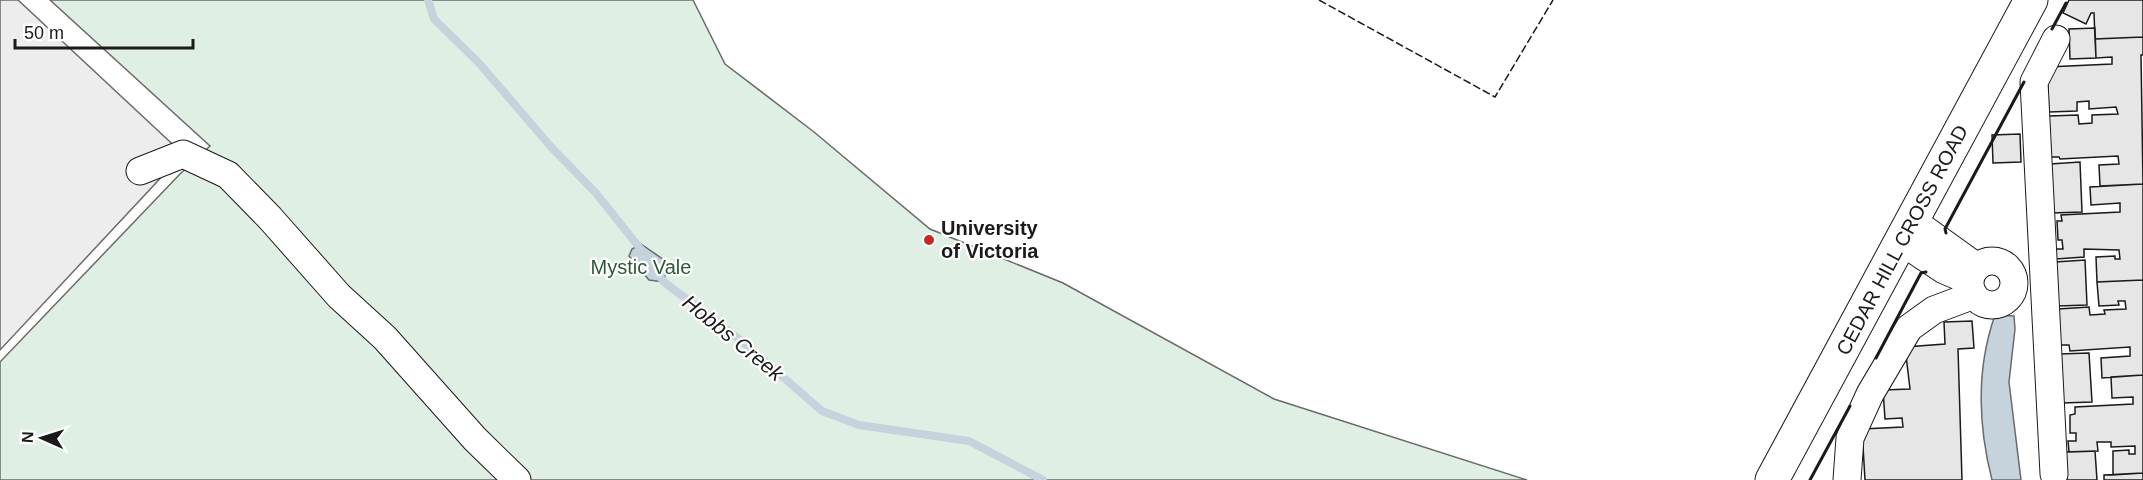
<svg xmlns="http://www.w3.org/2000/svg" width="2143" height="480" font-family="Arial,sans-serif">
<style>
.green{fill:#e0efe3;stroke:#6a6a6a;stroke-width:1.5}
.parking{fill:#ededed;stroke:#6a6a6a;stroke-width:1.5}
.water{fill:#c6d2dc;stroke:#6a6a6a;stroke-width:1.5}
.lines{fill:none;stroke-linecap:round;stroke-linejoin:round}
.stream{stroke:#c6d2dc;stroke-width:8}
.building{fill:#e6e6e6;stroke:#1a1a1a;stroke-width:1.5}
.minor-casing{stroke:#1a1a1a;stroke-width:29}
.major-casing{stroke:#1a1a1a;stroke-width:35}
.minor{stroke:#fff;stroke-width:27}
.major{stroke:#fff;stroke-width:33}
.fence{stroke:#1a1a1a;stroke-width:1.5;stroke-dasharray:8 3;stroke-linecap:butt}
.wall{stroke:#1a1a1a;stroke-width:3}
.poi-dot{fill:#c62828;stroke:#fff;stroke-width:2}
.labels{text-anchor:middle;stroke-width:4.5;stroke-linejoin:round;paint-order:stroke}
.poi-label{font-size:20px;font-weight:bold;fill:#1a1a1a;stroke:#fff;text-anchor:start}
.street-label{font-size:20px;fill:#1a1a1a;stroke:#fff}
.park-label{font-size:20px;fill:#2b5a34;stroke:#fff}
.water-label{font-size:21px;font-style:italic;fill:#1a1a1a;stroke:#fff}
</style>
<rect width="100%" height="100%" fill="#fff"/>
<!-- green -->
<path class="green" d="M50 0H693L725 64 814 132 930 229 1063 283 1274 399 1527 480H0V362L180 174 210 146Z"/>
<!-- parking -->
<path class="parking" d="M0 0H18L183 154 0 350Z"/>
<!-- water -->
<path class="water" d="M641 244 667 262 664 282 649 280 629 256 632 249Z
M1995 315 2014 316 2015 329 2009 382 2021 480H1992C1978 425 1976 369 1995 315Z"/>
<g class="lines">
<!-- stream -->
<path class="stream" d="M428 0 434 19 478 62 552 148 595 192 643 252
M658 274 664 282 744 343 822 411 859 425 969 441 1043 480"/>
</g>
<!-- building -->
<path class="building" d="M2069 0H2143V37L2095 39 2094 13H2091L2086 24 2063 13Z
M2095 28 2096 58 2070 59 2069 29Z
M2143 37V55H2141L2143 184 2100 186 2099 165 2119 164 2118 156 2060 159 2059 157H2051L2049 116 2078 115 2079 124 2092 123V115L2118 114 2116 107 2089 109V101L2077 102V111L2049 112 2047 67 2112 64V57L2096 58 2095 39Z
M2020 134 2021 162 1993 163 1992 135Z
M2080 162 2082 212 2052 213 2050 164Z
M2143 184V280L2097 282 2096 257 2115 256V259H2120L2119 250 2084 249V257L2056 259 2055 249H2063L2062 240H2058L2057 221H2062L2061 215 2120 212V203L2091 205 2090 187Z
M2085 260 2087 305 2058 306 2055 262Z
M2143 280V375L2102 378 2101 358 2130 356V347L2070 351 2069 345H2060L2058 309 2089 307 2090 315 2105 314 2104 310 2126 309 2125 301H2118L2119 305 2099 306 2097 282Z
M1972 321 1974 348 1958 349 1962 480H1865L1862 429 1903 427 1902 418 1885 419 1883 390 1910 389 1905 347 1945 344 1944 322Z
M2089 353 2092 402 2062 403 2059 354Z
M2143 375V473L2113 475V451L2129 450V454H2135V446L2111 447V442H2097L2098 451 2069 452 2068 441H2076V433H2070V415L2075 414V407L2133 404V397L2112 398 2111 377Z
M2095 451 2097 480H2067L2065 452Z
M2143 473V480H2104V475Z"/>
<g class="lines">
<!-- minor casing -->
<g class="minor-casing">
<path id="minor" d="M140 171 183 154 228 175 270 218 339 296 385 338 475 439 517 480
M1913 221 1977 267
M1902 242 1944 270 1970 281
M1970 283a22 22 0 1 1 44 0a22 22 0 1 1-44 0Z
M2054 474 2034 82 2056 39
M1847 480 1850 438 1870 394 1909 328 1934 310 1974 295"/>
</g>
<!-- major casing -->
<g class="major-casing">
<path id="major" d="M1772 480 2031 0"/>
</g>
<!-- minor -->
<use href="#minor" class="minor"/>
<!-- major -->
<use href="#major" class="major"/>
<!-- fence -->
<path class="fence" d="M1319 0 1495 97 1553 0"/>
<!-- wall -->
<path class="wall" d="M2052 29 2066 3
M1946 233 1945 229 2024 82
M1876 358 1921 273 1926 272
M1810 480 1850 406"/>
</g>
<!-- markers -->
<circle class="poi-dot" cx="929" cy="240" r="6"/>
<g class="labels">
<!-- poi labels -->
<g class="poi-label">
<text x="941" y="235">University<tspan x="941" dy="23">of Victoria</tspan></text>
</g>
<!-- street labels -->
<g class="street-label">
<text transform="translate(1902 240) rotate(-62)" y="7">CEDAR HILL CROSS ROAD</text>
</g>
<!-- park labels -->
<g class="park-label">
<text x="641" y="274">Mystic Vale</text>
</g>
<!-- water labels -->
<g class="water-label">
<text transform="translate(733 338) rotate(39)" y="7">Hobbs Creek</text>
</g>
</g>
<!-- north arrow -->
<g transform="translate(42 438) rotate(273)" stroke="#ffffff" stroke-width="4.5" paint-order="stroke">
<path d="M0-4.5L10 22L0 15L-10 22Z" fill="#1a1a1a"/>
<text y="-9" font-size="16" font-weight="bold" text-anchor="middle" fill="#1a1a1a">N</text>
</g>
<!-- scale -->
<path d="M15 39v9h178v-9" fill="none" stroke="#1a1a1a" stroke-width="3"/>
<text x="24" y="39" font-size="18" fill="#1a1a1a" stroke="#ffffff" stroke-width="4.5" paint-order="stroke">50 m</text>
</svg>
